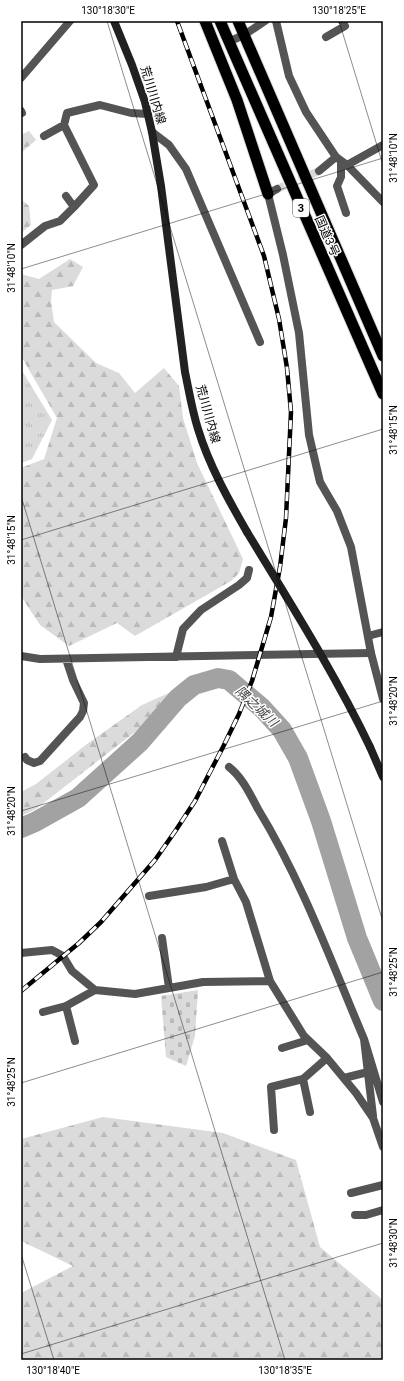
<svg xmlns="http://www.w3.org/2000/svg" width="404" height="1381" font-family="Roboto,'Noto Sans JP',sans-serif">
<style>
.forest{fill:url(#forest-firs)}
.cemetery{fill:url(#cemetery-stones)}
.park{fill:url(#park-tufts)}
.lines{fill:none;stroke-linecap:round;stroke-linejoin:round}
.river{stroke:#a2a2a2;stroke-width:20}
.tertiary-tunnel{stroke:#d9d9d9;stroke-width:8;stroke-dasharray:8 4;stroke-linecap:butt}
.trunk-casing{stroke:#dbdbdb;stroke-width:13}
.minor{stroke:#545454;stroke-width:8}
.tertiary{stroke:#545454;stroke-width:8}
.secondary{stroke:#212121;stroke-width:8}
.trunk{stroke:#000;stroke-width:11}
.rail-casing{stroke:#000;stroke-width:4.5}
.rail{stroke:#fff;stroke-width:3;stroke-dasharray:9;stroke-linecap:butt}
.secondary-bridge{stroke:#212121;stroke-width:8}
.ticks{fill:none;stroke:#000;stroke-width:1;stroke-opacity:0.45}
.labels{text-anchor:middle;stroke-width:3;stroke-linejoin:round;paint-order:stroke}
.shield{fill:#fff;stroke:#4c4c4c;stroke-width:1}
.shield-label{font-size:11px;font-weight:bold;fill:#000}
.street-label{font-size:12px;fill:#000;stroke:#fff}
.water-label{font-size:13px;font-style:italic;fill:#434343;stroke:#fff}
.neatline{fill:none;stroke:#000;stroke-width:1.5}
.ticks-label{font-size:10px;text-anchor:middle;fill:#000}
</style>
<defs>
<pattern id="forest-firs" width="22" height="20" patternUnits="userSpaceOnUse"><rect width="22" height="20" fill="#dbdbdb"/><path d="M5 1l3.5 6h-7zM16 11l3.5 6h-7z" fill="#bababa"/></pattern>
<pattern id="cemetery-stones" width="16" height="16" patternUnits="userSpaceOnUse"><rect width="16" height="16" fill="#dbdbdb"/><path d="M2 7V4a2 2 0 0 1 4 0v3zM10 15v-3a2 2 0 0 1 4 0v3z" fill="#bababa"/></pattern>
<pattern id="park-tufts" width="24" height="20" patternUnits="userSpaceOnUse"><rect width="24" height="20" fill="#dbdbdb"/><path d="M3 7l-1-3M5 7V3M7 7l1-3M15 17l-1-3M17 17v-4M19 17l1-3" fill="none" stroke="#bababa"/></pattern>
</defs>
<rect width="100%" height="100%" fill="#fff"/>
<!-- forest -->
<path class="forest" d="M29 131 36 140 21 153V135Z
M21 199 29 206 31 225 21 233Z
M70 259 83 267 73 286 52 290 51 301 54 322 96 363 119 373 135 393 164 368 179 386 183 418 197 463 243 559 239 573 231 581 135 636 117 623 69 646 40 625 21 596V468L44 459 57 418 21 356V274L39 279Z
M180 688 135 732 36 809 21 816V792L36 784 87 744 142 705Z
M103 1117 223 1133 296 1160 320 1247 383 1300V1360H21V1293L73 1266 21 1241V1139Z"/>
<!-- cemetery -->
<path class="cemetery" d="M198 990 195 1036 186 1066 166 1057 161 996Z"/>
<!-- park -->
<path class="park" d="M21 369 52 420 32 459 21 463Z"/>
<g class="lines">
<!-- river -->
<path class="river" d="M21 828 35 822 78 798 140 742 178 698 194 685 218 678 229 680 262 708 282 730 298 758 321 821 357 938 383 1001"/>
<!-- tertiary-tunnel -->
<path class="tertiary-tunnel" d="M277 189 319 171"/>
<!-- trunk casing -->
<g class="trunk-casing">
<path id="trunk" d="M205 21 237 100 268 194
M220 21 383 394
M238 21 383 356"/>
</g>
<!-- minor -->
<path class="minor" d="M326 37 345 26 342 21
M21 78 70 21
M21 111 22 113
M64 125 94 185 74 207 66 196
M152 132 169 145 186 169 260 342
M44 136 64 125 67 113 100 105 131 113 148 114
M336 157 347 165 383 202
M341 161V177L337 186 346 213
M347 165 383 145
M21 245 45 226 60 221 74 207
M368 636 383 632
M21 656 40 659 371 653
M176 657 183 629 201 610 239 585 247 578 249 570
M25 757 27 760 34 763 40 761 80 717 83 711 84 703 73 680 66 659
M229 767C242 777 250 794 258 809 302 881 331 961 364 1039
M222 841 234 879 246 902 270 981
M149 896 206 887 234 879
M162 938 169 988
M21 953 52 950 63 956 72 971 95 990 135 994 203 982 270 981 304 1036 327 1058 356 1093 373 1118 383 1147
M66 1006 75 1041
M43 1012 66 1006 95 990
M282 1048 308 1040
M344 1078 368 1072
M310 1112 303 1079 327 1058
M373 1116 364 1039 383 1102
M274 1130 271 1087 303 1079
M351 1193 383 1185
M355 1215H366L383 1210"/>
<!-- tertiary -->
<path class="tertiary" d="M276 21 289 76 306 112 336 157 319 171
M228 42 244 35 265 21
M277 189 268 194 283 255 299 333 309 435 320 482 337 511 351 547 371 653 383 699"/>
<!-- secondary -->
<path class="secondary" d="M114 21 132 65 145 102 152 132 161 186 185 372C189 391 192 410 198 429 209 465 228 499 247 532
M370 747 383 777"/>
<!-- trunk -->
<use href="#trunk" class="trunk"/>
<!-- rail casing -->
<g class="rail-casing">
<path id="rail" d="M21 991 79 943 101 922 155 860 176 830 195 801 223 747 239 714 252 681 271 617 280 567 286 518 291 412 287 368 279 319 264 256 177 21"/>
</g>
<!-- rail -->
<use href="#rail" class="rail"/>
<!-- secondary-bridge -->
<path class="secondary-bridge" d="M247 532C290 603 334 672 370 747"/>
</g>
<!-- ticks -->
<path class="ticks" d="M107 21 383 922M339 21 383 165M21 269 383 158M21 496 285 1360M21 540 383 429M21 811 383 701M21 1083 383 972M21 1254 54 1360M21 1354 383 1243"/>
<g class="labels">
<!-- shield labels -->
<rect class="shield" x="293" y="199" width="16" height="18" rx="3"/>
<g class="shield-label">
<text x="301" y="212">3</text>
</g>
<!-- street labels -->
<g class="street-label">
<text transform="translate(153 95) rotate(73)" y="4">荒川川内線</text>
<text transform="translate(327 236) rotate(66)" y="4">国道3号</text>
<text transform="translate(208 414) rotate(74)" y="4">荒川川内線</text>
</g>
<!-- water labels -->
<g class="water-label">
<text transform="translate(257 706) rotate(43)" y="5">隅之城川</text>
</g>
</g>
<!-- border -->
<rect width="404" height="1381" fill="none" stroke="#ffffff" stroke-width="44"/>
<rect x="22" y="22" width="360" height="1337" class="neatline"/>
<g class="ticks-label">
<text x="108" y="14">130°18'30"E</text>
<text x="339" y="14">130°18'25"E</text>
<text transform="translate(393 158) rotate(-90)" y="4">31°48'10"N</text>
<text transform="translate(11 268) rotate(-90)" y="4">31°48'10"N</text>
<text transform="translate(393 430) rotate(-90)" y="4">31°48'15"N</text>
<text transform="translate(11 540) rotate(-90)" y="4">31°48'15"N</text>
<text transform="translate(393 701) rotate(-90)" y="4">31°48'20"N</text>
<text transform="translate(11 811) rotate(-90)" y="4">31°48'20"N</text>
<text transform="translate(393 972) rotate(-90)" y="4">31°48'25"N</text>
<text transform="translate(11 1082) rotate(-90)" y="4">31°48'25"N</text>
<text transform="translate(393 1243) rotate(-90)" y="4">31°48'30"N</text>
<text x="53" y="1374">130°18'40"E</text>
<text x="285" y="1374">130°18'35"E</text>
</g>
</svg>
